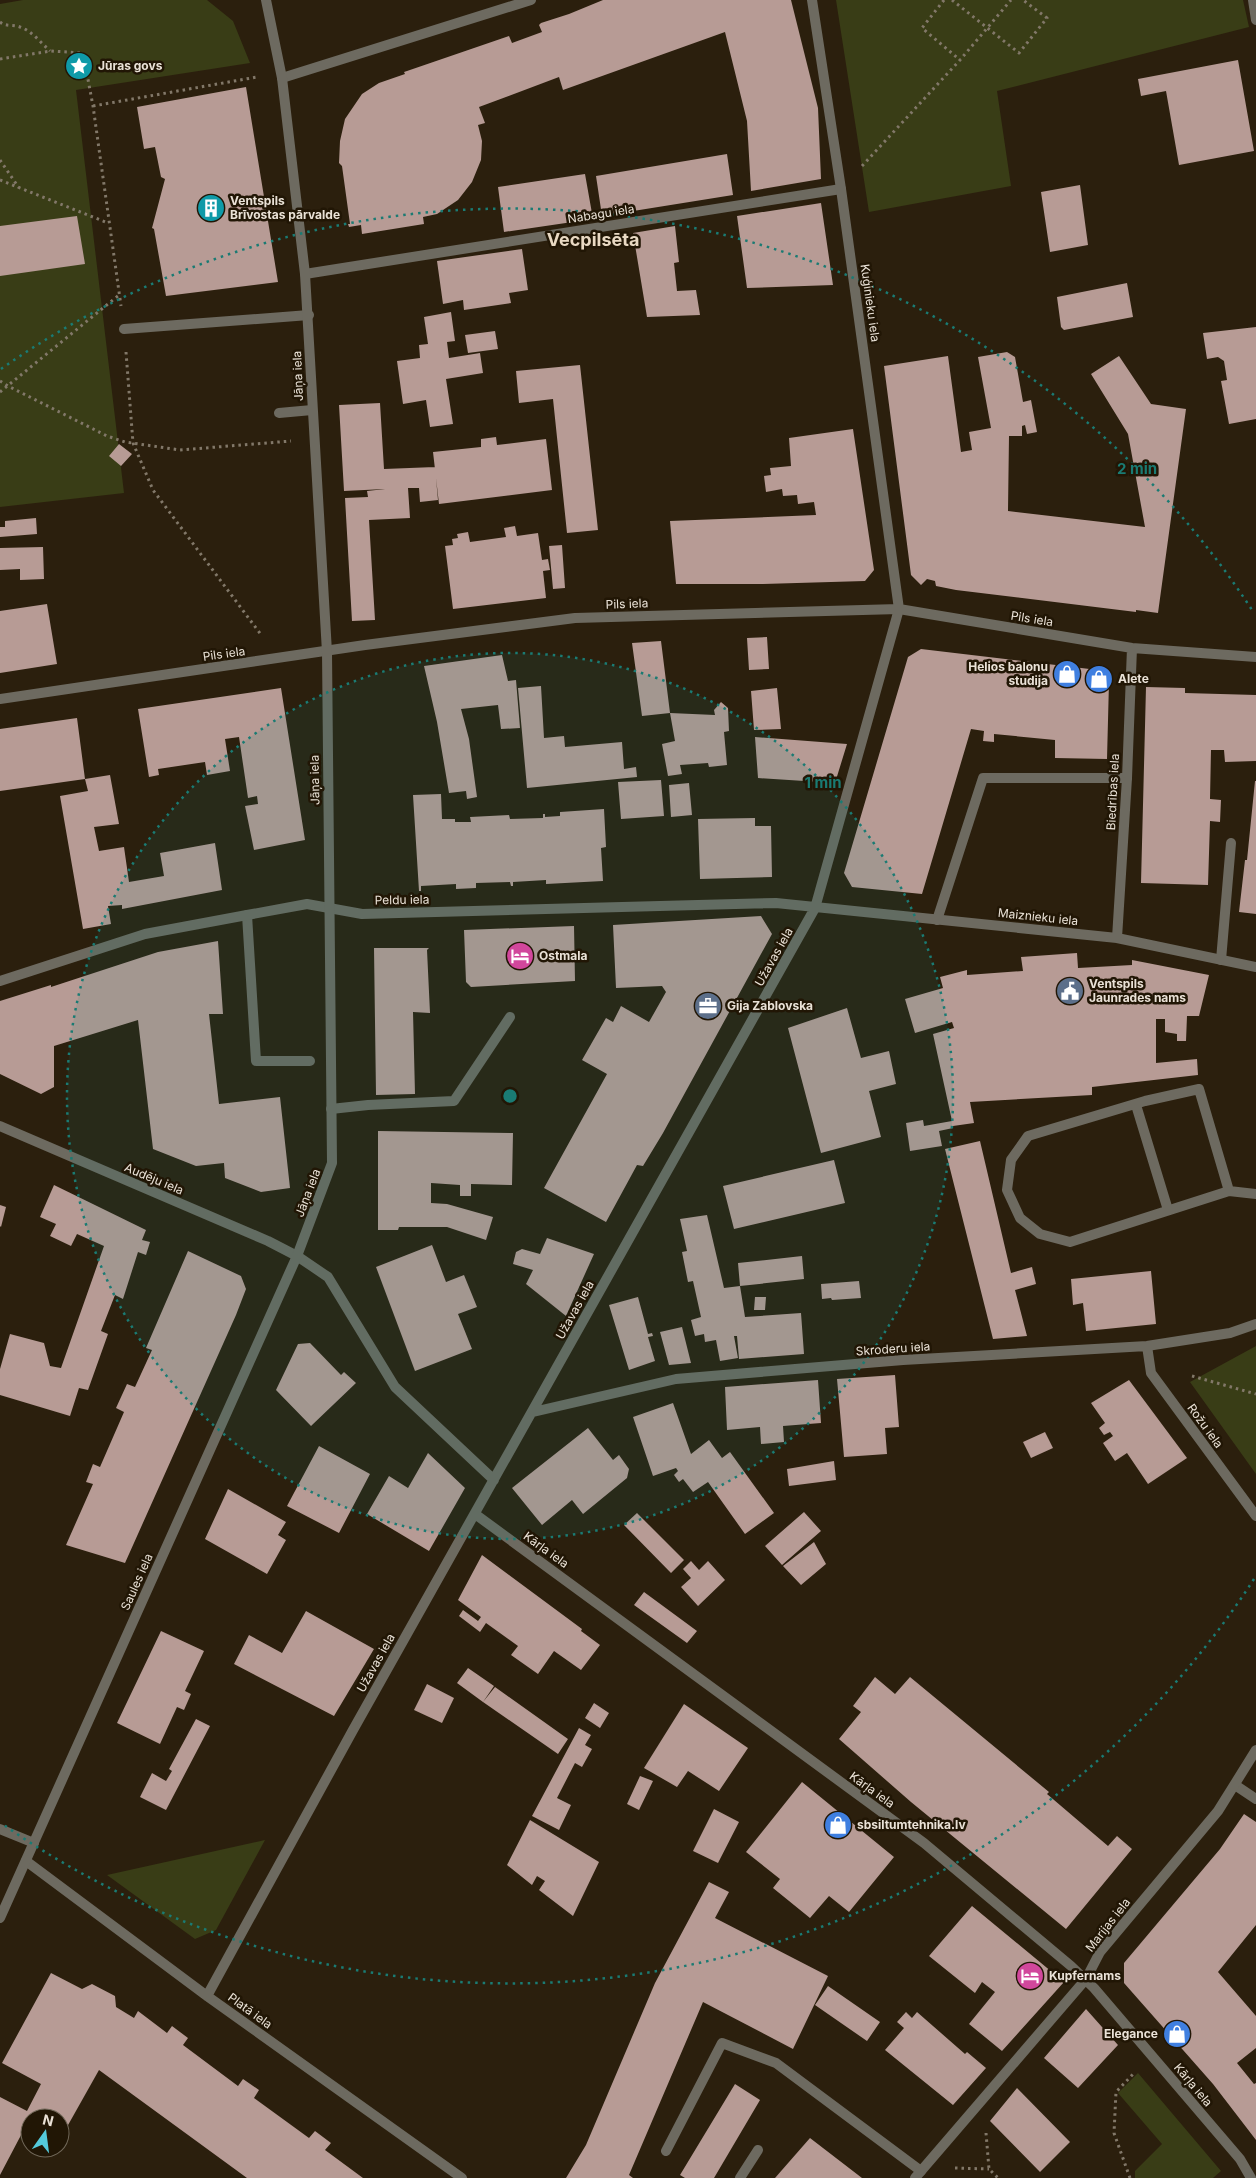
<svg xmlns="http://www.w3.org/2000/svg" width="1256" height="2178" font-family="Inter,sans-serif">
<style>
.green{fill:#393d16}
.building{fill:#b79b95}
.lines{fill:none;stroke-linecap:round;stroke-linejoin:round}
.path{stroke:#827869;stroke-width:3;stroke-dasharray:2.5 4;stroke-linecap:butt}
.service{stroke:#6d6a60;stroke-width:10}
.pedestrian{stroke:#6d6a60;stroke-width:10}
.minor{stroke:#6d6a60;stroke-width:10}
.tertiary{stroke:#6d6a60;stroke-width:10}
.ring{fill:none;stroke:#1a7b73;stroke-width:2.5;stroke-dasharray:2.5 5}
.labels{text-anchor:middle;stroke-width:5;stroke-linejoin:round;paint-order:stroke}
.poi-label{font-size:12px;font-weight:bold;fill:#eae2d7;stroke:#211605;text-anchor:start}
.street-label{font-size:12px;fill:#eae2d7;stroke:#211605}
.district-label{font-size:18px;font-weight:bold;fill:#e9d9c3;stroke:#211605}
.centre{fill:#1a7b73;stroke:#211605;stroke-width:2.5}
.ring-label{font-size:15px;text-anchor:middle;font-weight:bold;fill:#1a7b73;stroke:#211605;stroke-width:5;stroke-linejoin:round;paint-order:stroke}
</style>
<rect width="100%" height="100%" fill="#2b1f0d"/>
<!-- green -->
<path class="green" d="M23 0H207L233 21 250 63 76 90 124 493 0 507V4Z
M836 0H1243L1249 27 997 91 1011 186 869 212Z
M1256 1346V1474L1190 1382Z
M265 1840 216 1930 195 1939 107 1875Z
M1138 2073 1221 2171 1213 2178H1135V2171L1162 2144 1118 2093Z"/>
<!-- building -->
<path class="building" d="M603 0H791L818 108 821 179 751 191 747 121 725 32 563 90 559 77 479 107 485 123 478 125 482 141 481 160 472 182 458 200 437 214 423 217 424 224 362 234 361 225 349 227 348 224H350L342 166 339 163 340 141 345 119 362 94 379 83 405 74 404 72 407 71 509 36 512 43 542 32 539 25 541 23 569 14Z
M1238 60 1254 151 1179 165 1166 91 1141 96 1138 79Z
M246 87 278 282 166 296 154 229 152 228 165 179 161 177 155 147 144 149 137 107Z
M727 154 733 195 602 216 596 176Z
M585 174 593 219 504 232 498 187Z
M1080 185 1088 245 1050 252 1041 192Z
M821 203 833 285 747 288 737 216Z
M77 216 85 264 0 276V226Z
M675 226 679 262 674 263 677 291 696 290 700 315 647 317 633 233Z
M522 249 528 290 509 293 511 303 464 310 463 300 443 304 437 261Z
M1127 283 1133 317 1064 330 1061 327 1057 297Z
M451 312 455 341 447 342 449 358 480 353 483 373 446 379 453 424 430 427 426 400 403 404 397 361 420 358 419 345 428 344 424 317Z
M1256 327V419L1229 424 1221 381 1227 380 1224 361 1218 357 1207 359 1203 333Z
M495 331 498 349 468 353 465 335Z
M1007 352 1015 357 1023 402 1031 400 1037 432 1027 434 1025 425 1022 426V436H1009L1008 511 1145 527 1128 434 1091 374 1119 356 1151 404 1186 409 1158 613 1136 610V612L956 590 936 586 935 581 927 579 921 585 911 575 884 366 948 356 961 452 972 450 969 432 991 428 978 357Z
M580 365 598 530 567 533 553 399 519 403 516 371Z
M380 403 384 469 435 467 438 500 420 502 419 488H408L410 518 369 520 375 620 352 621 345 498 368 497 367 491 385 489 344 491 339 405Z
M853 429 874 570 865 581 763 584H676L670 521 816 515 814 502 798 504 797 495 783 496 782 489 766 492 764 476 771 475 770 468 791 466 789 438Z
M496 437 497 445 546 439 552 490 439 504 433 452 481 447V439Z
M119 444 132 454 121 466 109 456Z
M36 518 37 534 0 537V527H5V521Z
M515 526 517 536 538 533 542 560 548 559 550 570 543 571 546 598 453 609 445 546 453 545 452 539 458 538 457 534 468 532 470 542 506 537 504 528Z
M562 545 565 588 553 589 549 546Z
M43 547 44 579 20 580V569L0 570V548Z
M47 604 57 664 0 673V611Z
M767 637 769 669 749 670 747 638Z
M661 641 670 713 642 716 632 643Z
M921 649 1098 670 1109 682 1107 759 1055 758V740L994 734V742L983 741 984 731 971 729 922 894 852 887 844 873 908 657Z
M502 655 508 681 516 680 520 728 501 729 498 705 461 709 469 739 477 797 467 799 466 791 449 793 437 722 424 666Z
M541 686 544 738 564 736 565 747 622 742 624 769 636 767 637 777 527 788 518 688Z
M1146 687 1185 688V693L1256 695V761L1225 762 1224 750H1211L1210 799 1221 800 1220 822 1210 821 1208 885 1141 883Z
M281 688 305 840 254 850 245 806 258 804 257 796 248 798 239 737 225 739 230 771 207 775 205 762 158 769 159 775 149 777 138 709Z
M777 688 781 729 754 730 751 691Z
M721 702 728 708 729 731 724 732 727 765 709 767 708 763 680 765 682 774 668 776 662 744 675 741 670 713 715 715 714 710Z
M77 718 85 779 110 775 119 824 94 827 99 851 124 847 129 882 164 876 160 853 215 843 222 890 122 909V905L108 906 111 924 83 929 60 796 88 791 85 779 0 791V729Z
M755 737 847 744 835 783 758 778Z
M661 780 664 816 621 819 618 782Z
M1255 781H1256V914L1239 912 1245 860H1247Z
M689 783 692 815 671 817 669 785Z
M441 794 442 819H455V822H471L470 817 509 815 510 819 543 818V814H545V817L560 816V812L604 809 606 847 601 848 603 881 546 884V880L513 882V886H511L510 882 476 883V888L456 889V884L421 886V891H419L413 795Z
M755 818V826H771L772 877 700 879 698 819Z
M761 916 772 934 663 1133 643 1166 637 1165 606 1222 544 1188 607 1074 582 1060 606 1018 613 1022 621 1006 649 1022 666 992 662 986 616 988 613 925Z
M574 926 575 981 471 987 466 982 464 930Z
M218 941 223 1014H209L219 1104 280 1097 290 1188 261 1192 225 1178 224 1163 196 1166 153 1149 138 1020 54 1046V1087L41 1094 0 1074V1001L51 985V987L158 952Z
M374 948H429L427 950 430 1013 413 1012 415 1094 376 1095Z
M1077 953 1078 968 1132 965V960L1209 975 1199 1016H1187L1186 1041H1177V1034L1165 1032V1019H1156V1063L1197 1059 1198 1075 1092 1087V1095L970 1102 974 1123 953 1126V1128L939 1131 942 1146 910 1151 906 1123 923 1120 924 1126 952 1121 933 1034 954 1028 952 1022 915 1033 905 999 943 988 940 977 967 970V975L1023 971 1021 957Z
M847 1008 861 1058 889 1051 896 1084 869 1091 881 1137 821 1153 788 1028Z
M378 1131 513 1133 512 1185 471 1184V1196H460V1185L431 1183V1203L447 1204 493 1217 486 1240 447 1227H399L398 1230H378Z
M980 1141 1011 1273 1032 1267 1036 1284 1015 1290 1027 1336 993 1339 945 1149Z
M834 1160 845 1203 734 1229 723 1186Z
M54 1185 146 1230 142 1240 150 1242 146 1255 138 1252 123 1299 115 1295 101 1331 108 1334 88 1390 79 1388 70 1416 0 1395V1369L10 1334 44 1343 50 1366 61 1368 104 1246 77 1234 71 1246 50 1236 56 1224 40 1217Z
M0 1205 6 1207 1 1227 0 1226Z
M707 1215 724 1288 740 1286 745 1317 801 1313 804 1354 739 1359 737 1336H734L738 1358 720 1361 716 1340 705 1342 704 1334 695 1336 691 1320 701 1317 693 1281 688 1282 682 1252 687 1251 680 1219Z
M547 1238 594 1254 566 1316 526 1284 533 1270 513 1264 516 1252 522 1249 540 1254Z
M432 1245 446 1282 464 1275 477 1307 458 1314 472 1349 415 1371 376 1267Z
M188 1251 241 1276 246 1289 236 1315 125 1563 66 1545 93 1484 86 1482 93 1464 100 1467 124 1412 116 1408 127 1384 135 1387 152 1350 146 1348Z
M802 1256 804 1279 740 1286 738 1263Z
M1151 1271 1156 1324 1086 1331 1083 1303 1073 1305 1071 1279Z
M859 1281 861 1298 832 1300 831 1298 822 1299 821 1284Z
M638 1297 648 1334 652 1333 653 1336 648 1337 655 1361 629 1370 609 1305Z
M755 1297H766L765 1310H754Z
M682 1327 691 1363 669 1365 660 1332Z
M310 1343 341 1375 344 1372 356 1383 311 1426 276 1390 298 1344Z
M895 1375 899 1427 885 1428 887 1454 844 1457 837 1379Z
M818 1380 821 1423 783 1426 784 1442 761 1444 760 1427 727 1430 725 1387Z
M1129 1380 1187 1458 1148 1484 1127 1453 1115 1461 1103 1443 1113 1436 1110 1432 1104 1435 1099 1428 1105 1423 1091 1403Z
M673 1403 691 1454 709 1440 722 1458 730 1452 774 1513 745 1534 708 1482 693 1492 683 1479 679 1482 674 1475 678 1471 676 1468 653 1476 633 1417Z
M588 1428 613 1460 619 1455 629 1469 627 1478 583 1514 572 1500 542 1525 512 1488Z
M1045 1432 1053 1448 1031 1458 1023 1442Z
M319 1446 370 1474 339 1533 287 1506Z
M428 1453 465 1488 429 1551 367 1514 389 1476 408 1488Z
M834 1461 836 1480 789 1486 787 1469Z
M228 1489 286 1522 278 1535 286 1540 267 1574 205 1539Z
M804 1512 821 1531 782 1565 765 1546Z
M637 1513 684 1560 671 1573 624 1525Z
M814 1542 826 1564 801 1585 783 1566Z
M482 1555 582 1629 581 1631 600 1645 581 1670 554 1651 538 1674 511 1655 518 1646 486 1623 480 1632 459 1616 463 1610 478 1621 481 1617 458 1600Z
M691 1561 699 1570 708 1561 725 1580 698 1606 681 1587 691 1578 683 1569Z
M644 1592 697 1631 687 1643 634 1605Z
M306 1611 374 1649 334 1716 234 1664 249 1635 282 1653Z
M161 1631 204 1651 185 1691 191 1694 184 1710 177 1707 160 1744 117 1723Z
M468 1668 494 1686 483 1702 457 1683Z
M875 1677 895 1694 910 1677 1049 1792 1047 1794 1108 1846 1117 1836 1132 1849 1066 1929 911 1802 839 1739 861 1712 853 1706Z
M427 1684 454 1698 442 1723 414 1710Z
M495 1687 568 1739 558 1754 483 1702Z
M594 1703 609 1713 600 1728 585 1718Z
M684 1704 748 1748 719 1791 688 1771 677 1787 644 1768Z
M196 1719 210 1726 166 1810 140 1797 152 1773 166 1781 172 1771 169 1769Z
M579 1728 591 1735 585 1745 592 1749 582 1767 575 1763 557 1798 571 1805 559 1830 532 1816Z
M640 1776 653 1781 639 1810 627 1804Z
M802 1782 894 1857 849 1912 829 1896 810 1918 773 1888 780 1879 746 1852Z
M714 1809 739 1822 718 1863 693 1851Z
M1244 1814 1256 1822V1925L1218 1972 1256 2016V2048L1237 2063 1254 2084 1256 2083V2140L1213 2084 1124 1983V1963L1220 1849Z
M530 1820 599 1862 573 1916 539 1890 545 1881 537 1876 532 1885 507 1865Z
M709 1882 729 1892 715 1918 828 1976 793 2049 703 2002 629 2175 633 2178H566L586 2145 655 1983Z
M972 1906 1064 1982 1002 2051 969 2024 995 1992 982 1982 975 1993 929 1956Z
M51 1973 82 1989 92 1984 115 1996 116 2007 134 2018 138 2011 167 2033 172 2026 188 2038 183 2045 238 2086 243 2079 259 2090 254 2098 309 2138 315 2131 331 2143 325 2150 363 2178H247L99 2070 63 2134 60 2132V2118H30L0 2175V2097L27 2111 41 2084 2 2063Z
M828 1986 880 2022 867 2041 815 2005Z
M1086 2009 1118 2045 1078 2088 1044 2058Z
M906 2012 912 2018 917 2012 965 2054 967 2052 986 2068 953 2105 885 2050 904 2028 897 2022Z
M735 2084 760 2100 714 2178H685L680 2175Z
M1017 2088 1070 2142 1040 2172 990 2121Z
M810 2138 862 2178H775Z"/>
<g class="lines">
<!-- path -->
<path class="path" d="M944 0 922 28 960 60
M952 0 1019 53 1047 18 1023 0
M0 22C6 27 13 24 20 27 32 31 41 43 50 51
M0 59 51 51 83 53 93 106 121 306
M93 106 257 77
M0 160 19 188
M862 166 960 60 1011 0
M0 180 108 223
M126 352 133 443 153 490 262 636
M0 381 8 386 107 436 125 442 180 450 291 441
M0 392 119 295
M1192 1376 1256 1394
M986 2133 989 2169 998 2178
M955 2168 989 2169
M1130 2178 1114 2133 1116 2092 1135 2072"/>
<!-- service -->
<path class="service" d="M282 78 531 0
M124 329 309 315
M279 413 312 410
M247 915 256 1061H310
M937 920 983 778H1127
M1221 960 1231 843
M1136 1105 1168 1210
M331 1109 368 1105 454 1101 510 1017
M1229 1191 1199 1089 1145 1101 1028 1136 1011 1160 1007 1190 1020 1218 1040 1234 1070 1242 1229 1191 1256 1194
M1235 1785 1256 1799
M666 2151 722 2043 776 2063 921 2171
M740 2178 758 2150"/>
<!-- pedestrian -->
<path class="pedestrian" d="M305 274 841 189"/>
<!-- minor -->
<path class="minor" d="M1253 0 1256 20
M0 699 365 645 575 618 899 609 1132 648 1256 657
M1117 938 1127 778 1132 648
M0 981 145 934 247 915 307 904 362 914 776 903 1117 938 1256 967
M0 1126 268 1241 297 1256 328 1277 395 1387 494 1480
M1147 1346 1151 1373 1256 1516
M533 1412 676 1379 903 1360 1147 1346 1230 1333 1256 1324
M475 1514 924 1843 1071 1966 1094 1988 1240 2159 1251 2178
M0 1829 34 1843
M26 1861 207 1996 462 2178
M207 1996 353 1730 815 908 899 609 841 189 812 0
M915 2178 1086 1979 1100 1952 1218 1811 1256 1750"/>
<!-- tertiary -->
<path class="tertiary" d="M0 1918 297 1256 332 1163 327 652 305 274 282 78 266 0"/>
</g>
<!-- distance rings -->
<circle cx="510" cy="1096" r="443" fill="#1a7b73" fill-opacity=".12"/>
<g class="ring">
<circle cx="510" cy="1096" r="443"/>
<path d="M1254 1579A887 887 0 0 1 1 1823M1 369A887 887 0 0 1 1254 613"/>
</g>
<!-- icons -->
<defs>
<g id="sight-disc" transform="scale(1.4375)"><circle r="9.5" fill="#0f9aa8" stroke="#211605"/><path d="M0-6L1.8-2.2L6-1.7L2.9 1.2L3.7 5.4L0 3.3L-3.7 5.4L-2.9 1.2L-6-1.7L-1.8-2.2Z" fill="#fff"/></g>
<g id="building-disc" transform="scale(1.4375)"><circle r="9.5" fill="#0f9aa8" stroke="#211605"/><path d="M-4-6H4V6H1V3H-1V6H-4ZM-2.5-4.3h1.7v1.8h-1.7ZM.8-4.3h1.7v1.8H.8ZM-2.5-1h1.7V.8h-1.7ZM.8-1h1.7V.8H.8Z" fill="#fff"/></g>
<g id="shop-disc" transform="scale(1.4375)"><circle r="9.5" fill="#3f7fe0" stroke="#211605"/><path d="M-5-2.5h2.3a2.7 3.5 0 0 1 5.4 0H5L5.5 6h-11ZM-1.5-2.5h3a1.5 2.3 0 0 0-3 0Z" fill="#fff"/></g>
<g id="hotel-disc" transform="scale(1.4375)"><circle r="9.5" fill="#d1479c" stroke="#211605"/><path d="M-6-4.5h1.5V1H6V5H4.5V3h-9V5H-6ZM-4 0a1.8 1.8 0 1 1 3.6 0ZM.5 0V-2.5h3Q6-2.5 6 0Z" fill="#fff"/></g>
<g id="civic-disc" transform="scale(1.4375)"><circle r="9.5" fill="#5c6f8a" stroke="#211605"/><path d="M-.6-6.5H3V-4.5H.6V-3L4-1V1h2V6H-6V1h2V-1L-.6-3ZM-1.2 2.5V6h2.4V2.5Z" fill="#fff"/></g>
<g id="office-disc" transform="scale(1.4375)"><circle r="9.5" fill="#5c6f8a" stroke="#211605"/><path d="M-6-3h4V-5.5h4V-3h4V5H-6ZM-1-4.5V-3h2v-1.5ZM-6 0V1H6V0Z" fill="#fff"/></g>
</defs>
<g fill-rule="evenodd">
<use href="#sight-disc" x="79" y="66"/>
<use href="#building-disc" x="211" y="208"/>
<use href="#shop-disc" x="1067" y="674"/>
<use href="#shop-disc" x="1099" y="679"/>
<use href="#hotel-disc" x="520" y="956"/>
<use href="#civic-disc" x="1070" y="991"/>
<use href="#office-disc" x="708" y="1006"/>
<use href="#shop-disc" x="838" y="1825"/>
<use href="#hotel-disc" x="1030" y="1976"/>
<use href="#shop-disc" x="1177" y="2034"/>
</g>
<g class="labels">
<!-- poi labels -->
<g class="poi-label">
<text x="98" y="70">Jūras govs</text>
<text x="230" y="205">Ventspils<tspan x="230" dy="14">Brīvostas pārvalde</tspan></text>
<text x="1048" y="671" text-anchor="end">Helios balonu<tspan x="1048" dy="14">studija</tspan></text>
<text x="1118" y="683">Alete</text>
<text x="539" y="960">Ostmala</text>
<text x="1089" y="988">Ventspils<tspan x="1089" dy="14">Jaunrades nams</tspan></text>
<text x="727" y="1010">Gija Zablovska</text>
<text x="857" y="1829">sbsiltumtehnika.lv</text>
<text x="1049" y="1980">Kupfernams</text>
<text x="1158" y="2038" text-anchor="end">Elegance</text>
</g>
<!-- street labels -->
<g class="street-label">
<text transform="translate(601 214) rotate(-9)" y="4">Nabagu iela</text>
<text transform="translate(870 303) rotate(82)" y="4">Kuģinieku iela</text>
<text transform="translate(298 376) rotate(-92)" y="4">Jāņa iela</text>
<text transform="translate(627 604) rotate(-2)" y="4">Pils iela</text>
<text transform="translate(1032 619) rotate(9)" y="4">Pils iela</text>
<text transform="translate(224 654) rotate(-8)" y="4">Pils iela</text>
<text transform="translate(315 780) rotate(-91)" y="4">Jāņa iela</text>
<text transform="translate(1113 792) rotate(-87)" y="4">Biedrības iela</text>
<text transform="translate(402 900) rotate(-1)" y="4">Peldu iela</text>
<text transform="translate(1038 917) rotate(6)" y="4">Maiznieku iela</text>
<text transform="translate(774 957) rotate(-61)" y="4">Užavas iela</text>
<text transform="translate(154 1179) rotate(23)" y="4">Audēju iela</text>
<text transform="translate(308 1193) rotate(-69)" y="4">Jāņa iela</text>
<text transform="translate(575 1310) rotate(-61)" y="4">Užavas iela</text>
<text transform="translate(893 1349) rotate(-4)" y="4">Skroderu iela</text>
<text transform="translate(1205 1426) rotate(54)" y="4">Rožu iela</text>
<text transform="translate(546 1550) rotate(36)" y="4">Kārļa iela</text>
<text transform="translate(137 1582) rotate(-66)" y="4">Saules iela</text>
<text transform="translate(376 1663) rotate(-61)" y="4">Užavas iela</text>
<text transform="translate(872 1790) rotate(36)" y="4">Kārļa iela</text>
<text transform="translate(1108 1925) rotate(-52)" y="4">Marijas iela</text>
<text transform="translate(250 2011) rotate(36)" y="4">Platā iela</text>
<text transform="translate(1193 2085) rotate(50)" y="4">Kārļa iela</text>
</g>
<!-- district labels -->
<g class="district-label">
<text x="593" y="246">Vecpilsēta</text>
</g>
</g>
<circle cx="510" cy="1096" r="8" class="centre"/>
<g class="ring-label">
<text x="1137" y="474">2 min</text>
<text x="823" y="788">1 min</text>
</g>
<!-- north arrow -->
<g transform="translate(45 2133) rotate(14)"><circle r="24" fill="#211605" stroke="#716859"/>
<path d="M0-4L9 19L0 12L-9 19Z" fill="#54cadc"/>
<text y="-8" font-size="14" font-weight="bold" text-anchor="middle" fill="#eae2d7">N</text>
</g>
</svg>
